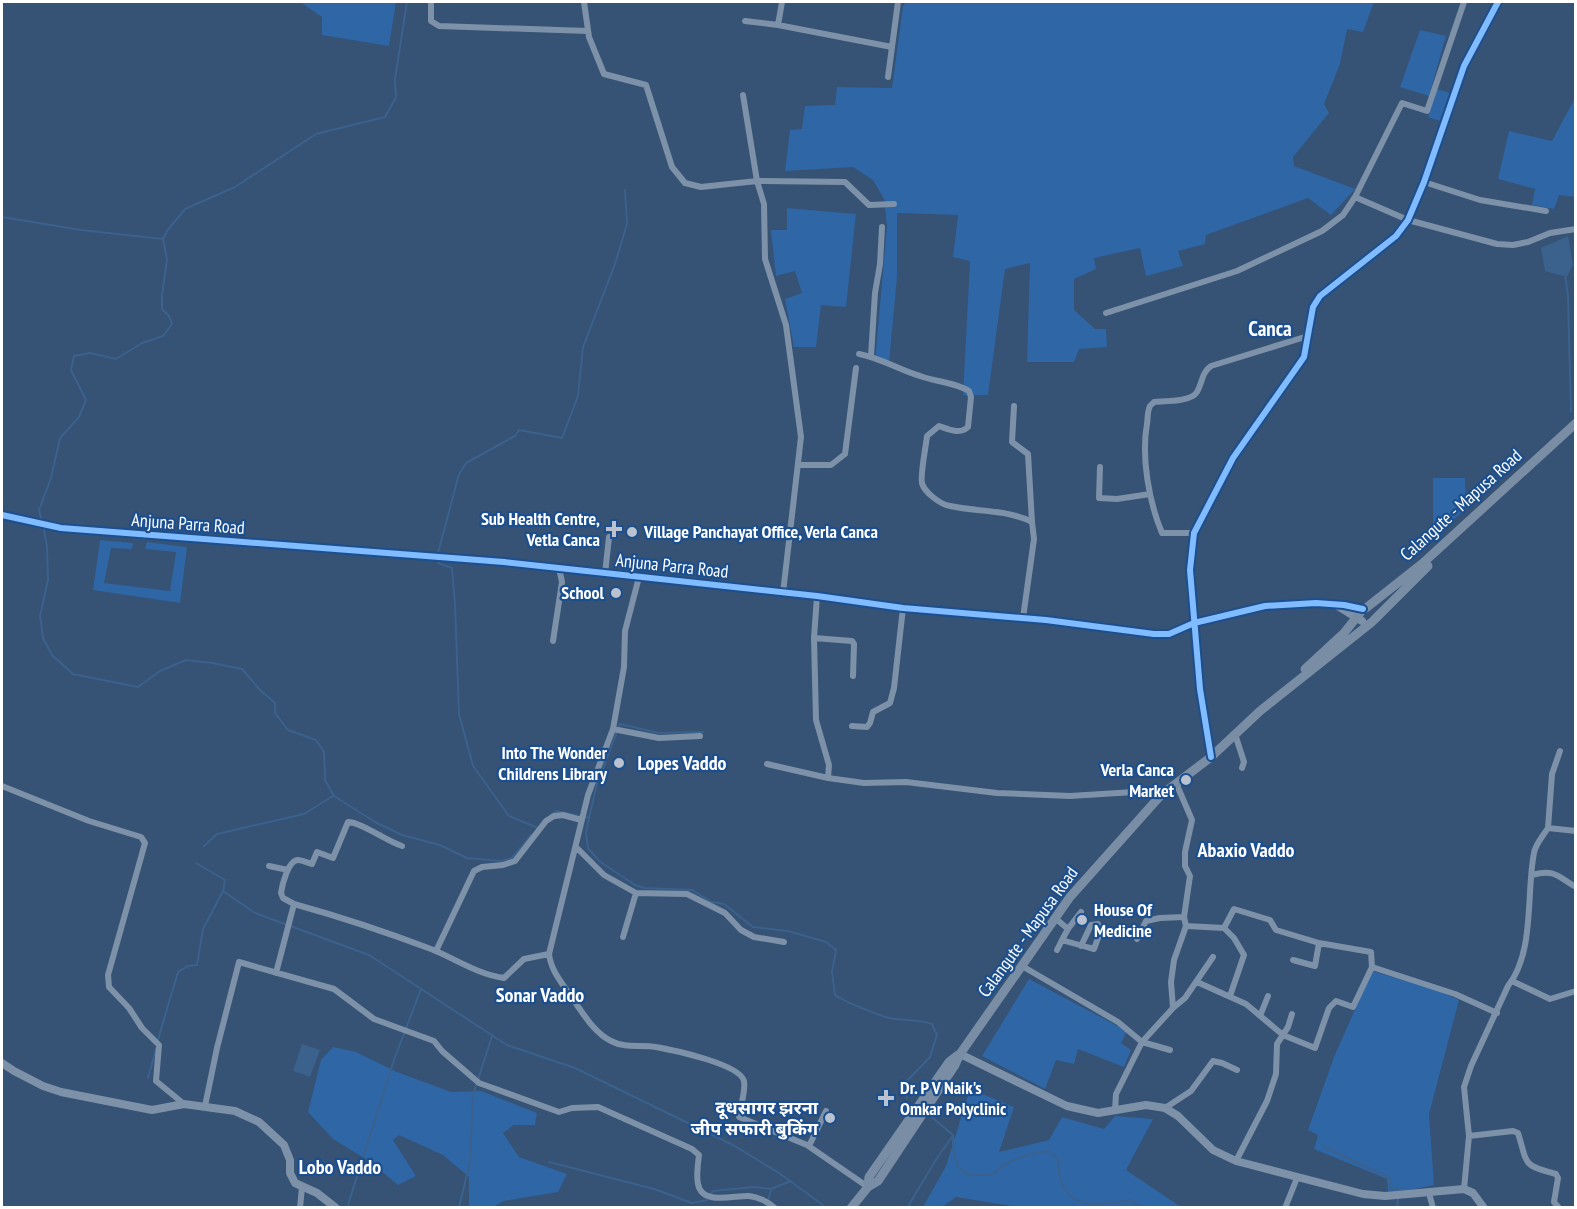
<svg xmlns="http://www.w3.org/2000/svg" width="1577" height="1209" font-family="'PT Sans Narrow','Noto Sans Devanagari',sans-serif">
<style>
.green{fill:#2f66a5}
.water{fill:#3b618d}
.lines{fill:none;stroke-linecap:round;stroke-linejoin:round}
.stream{stroke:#3b618d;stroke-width:2}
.minor{stroke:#7d92a8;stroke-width:6}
.tertiary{stroke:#7d92a8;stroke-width:8}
.secondary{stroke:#798da4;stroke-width:9}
.cycleway-casing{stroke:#1b4f8f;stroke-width:10}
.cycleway{stroke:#80bcff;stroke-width:6}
.poi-dot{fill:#b9c2ce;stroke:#1b4f8f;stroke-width:2}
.labels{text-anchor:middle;stroke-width:4.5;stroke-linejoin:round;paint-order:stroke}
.street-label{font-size:18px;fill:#fff;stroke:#1b4f8f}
.poi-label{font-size:18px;font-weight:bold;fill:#fff;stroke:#1b4f8f;text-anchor:end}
.neighbourhood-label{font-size:20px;font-weight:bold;fill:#fff;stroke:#1b4f8f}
.quarter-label{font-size:21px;font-weight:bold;fill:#fff;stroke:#1b4f8f}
</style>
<rect width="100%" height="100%" fill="#365274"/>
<!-- green -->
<path class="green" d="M300 2H396L389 46 322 35V17Z
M906 2H1374L1363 32 1347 29 1340 64 1324 104 1329 113 1293 157 1294 166 1355 189 1331 215 1308 198 1206 235 1205 244 1178 251 1183 266 1146 276 1140 248 1094 258 1096 269 1074 279V310L1095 329H1106L1107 347 1079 349 1074 362H1027L1030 263 1005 269 988 395H963L970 261 953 257 958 215 897 213V277L889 363 875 362 887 226 884 199 873 180 853 167 785 171 790 130 802 129 805 106 835 105 837 87 892 88 903 6Z
M1420 30 1446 36 1429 96 1400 87Z
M1437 89 1450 93 1440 121 1428 117Z
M1575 98V197L1559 195 1554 209 1532 205 1535 189 1498 179 1509 131 1552 141Z
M787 208 856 214 846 307 821 305 816 347H794L785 299 802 293 795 271 776 276 771 230H787Z
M1433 478H1465L1466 508 1433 539Z
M100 540 133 543 132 549 111 548 104 583 170 591 176 552 145 549 147 542 187 547 180 603 93 590Z
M1372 971 1439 991 1459 1000 1429 1114 1434 1185 1409 1190 1388 1191 1387 1179 1314 1149 1318 1135 1308 1130 1334 1057Z
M1029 979 1127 1031 1121 1043 1131 1050 1124 1067 1078 1049 1074 1064 1056 1060 1045 1089 982 1056Z
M333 1047 356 1052 397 1072 451 1092 481 1091 537 1113 535 1125H514L503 1133 519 1157 567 1174 558 1192 503 1201 494 1207H469V1177L443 1155 399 1135 393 1140 416 1176 398 1185 369 1161 333 1139 308 1112 321 1060Z
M970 1089 1014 1107 999 1152 1049 1140 1062 1117 1104 1129 1115 1116 1153 1119 1126 1170 1181 1207H1018L956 1197 942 1207H923L946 1166Z"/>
<!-- water -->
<path class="water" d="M1568 236 1573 264 1567 277 1545 271 1541 248Z
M302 1044 320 1050 310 1077 293 1071Z"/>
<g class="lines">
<!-- stream -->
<path class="stream" d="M2 217 81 230 163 239
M1565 274 1568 297 1571 412
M41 518 39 510 51 478 60 438 79 417 86 400 71 370 74 356 90 353 116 359 142 343 163 336 172 324 169 316 162 309V295L167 260 163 239 167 231 185 209 235 187 316 134 385 117 396 97 395 79 407 2
M44 530 47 546 48 580 40 616 43 638 52 655 73 674 138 687 160 671 186 660 212 663 242 669 260 690 275 703V713L288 730 316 740 324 752 325 780 334 796 375 822 402 835 440 845 467 858 501 861 512 858 532 834
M438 553 459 474 466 463 515 436 519 430 562 438 578 396 583 347 615 264 627 224 625 190
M438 563 452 568 455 604 459 714 473 766 509 816 538 828
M550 815 556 811 589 818 586 833 588 848 599 861 635 885 644 888 692 890 712 902 724 904 753 927 788 931 826 942 836 950 832 972 835 995C843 1001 878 1015 889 1018 904 1021 917 1019 932 1024L937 1035 930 1057 904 1084 907 1099
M589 818 597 784 620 724 659 733 703 732
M204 846 217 834 304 814 333 796
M196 863 225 880 223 891 255 913 369 955 507 1045 575 1068 733 1145 779 1173 827 1208
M157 1043 178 972 188 966 197 965 203 929 223 891
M148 1078 156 1049
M928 1114 953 1135
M953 1135C952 1153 955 1177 979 1175 983 1175 989 1175 993 1174 997 1172 1000 1167 1004 1165 1017 1158 1034 1152 1048 1151L1058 1159C1059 1209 1087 1207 1130 1200L1143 1208
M1324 1147 1390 1178V1188L1399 1189 1397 1208
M549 1162 654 1189 692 1203 707 1200 713 1191 754 1187 771 1189 791 1181
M347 1208 395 1057 421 989
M459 1208 470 1161 473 1095 492 1036
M766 1208 771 1190
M907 1208 937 1158 952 1137"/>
<!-- minor -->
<path class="minor" d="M431 2V21L439 26 588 31
M584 2 589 37 604 74 646 85 672 167 685 183 701 187 757 181 764 204 765 259 786 325 801 437 783 593
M745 21 778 25 782 2
M778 25 892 47
M888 77 898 2
M743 95 757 181 845 182 869 205 894 204
M1424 182 1480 200 1546 211
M1355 197 1408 220 1497 244 1513 245 1528 242 1550 233 1576 229
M1106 313 1237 271 1322 231 1343 215 1355 197 1402 103 1427 111 1464 2
M859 354C881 358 899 370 920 376 936 382 954 382 969 391L971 397 968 427C960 435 948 429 939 426L927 436C926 446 920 475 922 483 924 492 941 505 950 506 977 512 1006 509 1032 522L1034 539 1023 618
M871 356 875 293 880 264 882 227
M1014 406 1012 442 1028 454 1032 522
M798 465H831L845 454 856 368
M1100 467 1099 498 1117 499 1150 494
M1194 533H1162C1149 502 1141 457 1147 424 1148 418 1147 412 1150 406L1154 402C1165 401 1191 402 1197 392 1203 382 1201 373 1211 366L1308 336
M605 574 609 537
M639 577 625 631 624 667 613 729 588 795 549 954C551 971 562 983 572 998 583 1013 594 1033 611 1041 626 1049 641 1044 656 1047 673 1050 740 1064 744 1081 746 1091 740 1107 739 1117L807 1145 868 1187
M817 596 814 638 816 720 829 765 828 778
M1194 623 1200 689 1211 757
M814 638 852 641 854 644 853 676
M553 641 562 582 559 568
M852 726 867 727 870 723 873 712 890 703 894 688 903 608
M613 729 659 738 700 736
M1235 734 1244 762 1242 768
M767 764 828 778 864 783 906 782 997 793 1070 796 1150 791 1161 795
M2 786 89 821 141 837 145 843 108 975 109 987 129 1008 142 1028 159 1045 156 1081 184 1104
M1548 828 1552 774 1560 751
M576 847 604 875 636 893 687 894 725 913 741 930 754 937 784 942
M269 866 288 870
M1532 875C1555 869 1557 876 1576 887
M294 904 283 898 281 893C282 886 288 860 298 860 302 860 308 863 312 864L317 852 333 858 348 822C361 822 386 841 402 846
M1055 918 1068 929 1062 940C1072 943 1083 946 1094 949L1101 930 1098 924 1091 925 1081 946
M1186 926 1224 928 1234 909 1270 920 1276 930 1319 943 1371 952 1372 967 1455 994 1497 1013
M1224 928 1234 938 1244 955 1230 996
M1068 929 1081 912
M623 937 636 893
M1137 939 1146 921 1160 918 1184 917
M1057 950 1062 940
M436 951 474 871 482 867 503 865 515 861 546 821 554 816 563 815 581 820
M1293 960 1315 966 1319 943
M1022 966 1118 1022 1142 1042 1170 1050
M276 973 294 904C341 917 386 932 431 949 456 959 477 974 504 978L524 959 549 954
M1512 981 1550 999 1576 991
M1197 982 1246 1004 1283 1035 1315 1048 1329 1008 1336 1001 1353 1007 1372 967
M1173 1008 1185 998 1213 957
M1260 1016 1268 996
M205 1106 217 1048 239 962 334 989 374 1019 434 1041 442 1051 479 1083 559 1112 572 1108 598 1107 692 1149 699 1155C698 1164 696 1176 698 1184 702 1206 735 1195 749 1196 758 1197 769 1202 775 1208
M1165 1108 1191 1091 1213 1061 1222 1063 1237 1070
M1115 1111 1116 1094 1142 1042 1173 1008 1171 982 1174 960 1186 926 1184 917 1190 876 1185 866V852L1192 820 1176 783
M1469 1136 1513 1131 1518 1133C1528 1164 1521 1165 1556 1174L1558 1178 1554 1202 1559 1208
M809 1146 826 1111
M1236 1161 1267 1101 1276 1074 1277 1044 1288 1027 1292 1014
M1464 1189 1469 1136 1464 1087 1471 1066 1508 986C1535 952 1526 893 1534 853 1535 845 1543 836 1548 828L1576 831
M1429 1193 1433 1208
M300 1208 302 1187
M1285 1208 1297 1178"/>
<!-- tertiary -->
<path class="tertiary" d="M2 515 61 528 504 562 817 596 903 608 1046 620 1154 634H1169L1194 623 1265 606 1316 603 1344 605 1363 609
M1338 606 1362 621
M1194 623 1190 570 1194 533 1233 458 1304 357 1313 307 1320 296 1396 236 1408 220 1424 182 1464 66 1498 2
M960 1054 1067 1106 1098 1113 1146 1105 1165 1108 1178 1116 1213 1150 1236 1161 1363 1194 1385 1196 1464 1189 1473 1193 1484 1208
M2 1063 14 1071 43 1086 61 1092 152 1110 184 1104 235 1111 259 1122 284 1145 290 1160V1173L295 1183 317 1193 336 1208"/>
<!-- secondary -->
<path class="secondary" d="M1366 608 1423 563 1576 423
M1374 620 1428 566
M1305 669 1344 633 1360 613
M868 1187 869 1177 949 1062 958 1055
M851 1208 868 1187 878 1181 955 1065 960 1054 1070 897 1161 795 1211 757 1260 711 1372 622"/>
<!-- cycleway casing -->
<g class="cycleway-casing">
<path id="cycleway" d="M2 515 61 528 504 562 817 596 903 608 1046 620 1154 634H1169L1194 623 1265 606 1316 603 1344 605 1363 609
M1211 757 1200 689 1190 570 1194 533 1233 458 1304 357 1313 307 1320 296 1396 236 1408 220 1424 182 1464 66 1498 2"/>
</g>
<!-- cycleway -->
<use href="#cycleway" class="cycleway"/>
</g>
<!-- markers -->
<g class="poi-dot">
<path d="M611 520h6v6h6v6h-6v6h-6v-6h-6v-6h6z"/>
<circle cx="632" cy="532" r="6"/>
<circle cx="616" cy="593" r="6"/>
<circle cx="619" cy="763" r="6"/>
<circle cx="1186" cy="780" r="6"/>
<circle cx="1082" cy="920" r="6"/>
<path d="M883 1089h6v6h6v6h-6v6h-6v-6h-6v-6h6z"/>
<circle cx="830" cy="1118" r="6"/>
</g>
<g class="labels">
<!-- street labels -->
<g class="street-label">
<text transform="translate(1461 505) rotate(-42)" y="6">Calangute - Mapusa Road</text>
<text transform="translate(188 524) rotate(4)" y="6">Anjuna Parra Road</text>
<text transform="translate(672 566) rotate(6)" y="6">Anjuna Parra Road</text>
<text transform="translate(1028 932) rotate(-54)" y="6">Calangute - Mapusa Road</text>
</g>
<!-- poi labels -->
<g class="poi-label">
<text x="600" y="525">Sub Health Centre,<tspan x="600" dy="21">Vetla Canca</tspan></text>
<text x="644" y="538" text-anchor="start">Village Panchayat Office, Verla Canca</text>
<text x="604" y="599">School</text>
<text x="607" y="759">Into The Wonder<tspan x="607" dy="21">Childrens Library</tspan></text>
<text x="1174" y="776">Verla Canca<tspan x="1174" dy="21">Market</tspan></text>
<text x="1094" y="916" text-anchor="start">House Of<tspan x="1094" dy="21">Medicine</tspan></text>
<text x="900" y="1094" text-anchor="start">Dr. P V Naik's<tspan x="900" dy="21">Omkar Polyclinic</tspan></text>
<text x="818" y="1114">दूधसागर झरना<tspan x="818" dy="21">जीप सफारी बुकिंग</tspan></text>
</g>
<!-- neighbourhood labels -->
<g class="neighbourhood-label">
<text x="682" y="770">Lopes Vaddo</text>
<text x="1246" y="857">Abaxio Vaddo</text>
<text x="540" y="1002">Sonar Vaddo</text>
<text x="340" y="1174">Lobo Vaddo</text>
</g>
<!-- quarter labels -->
<g class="quarter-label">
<text x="1270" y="336">Canca</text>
</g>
</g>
<!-- border -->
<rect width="1577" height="1209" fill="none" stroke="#ffffff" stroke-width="6"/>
</svg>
